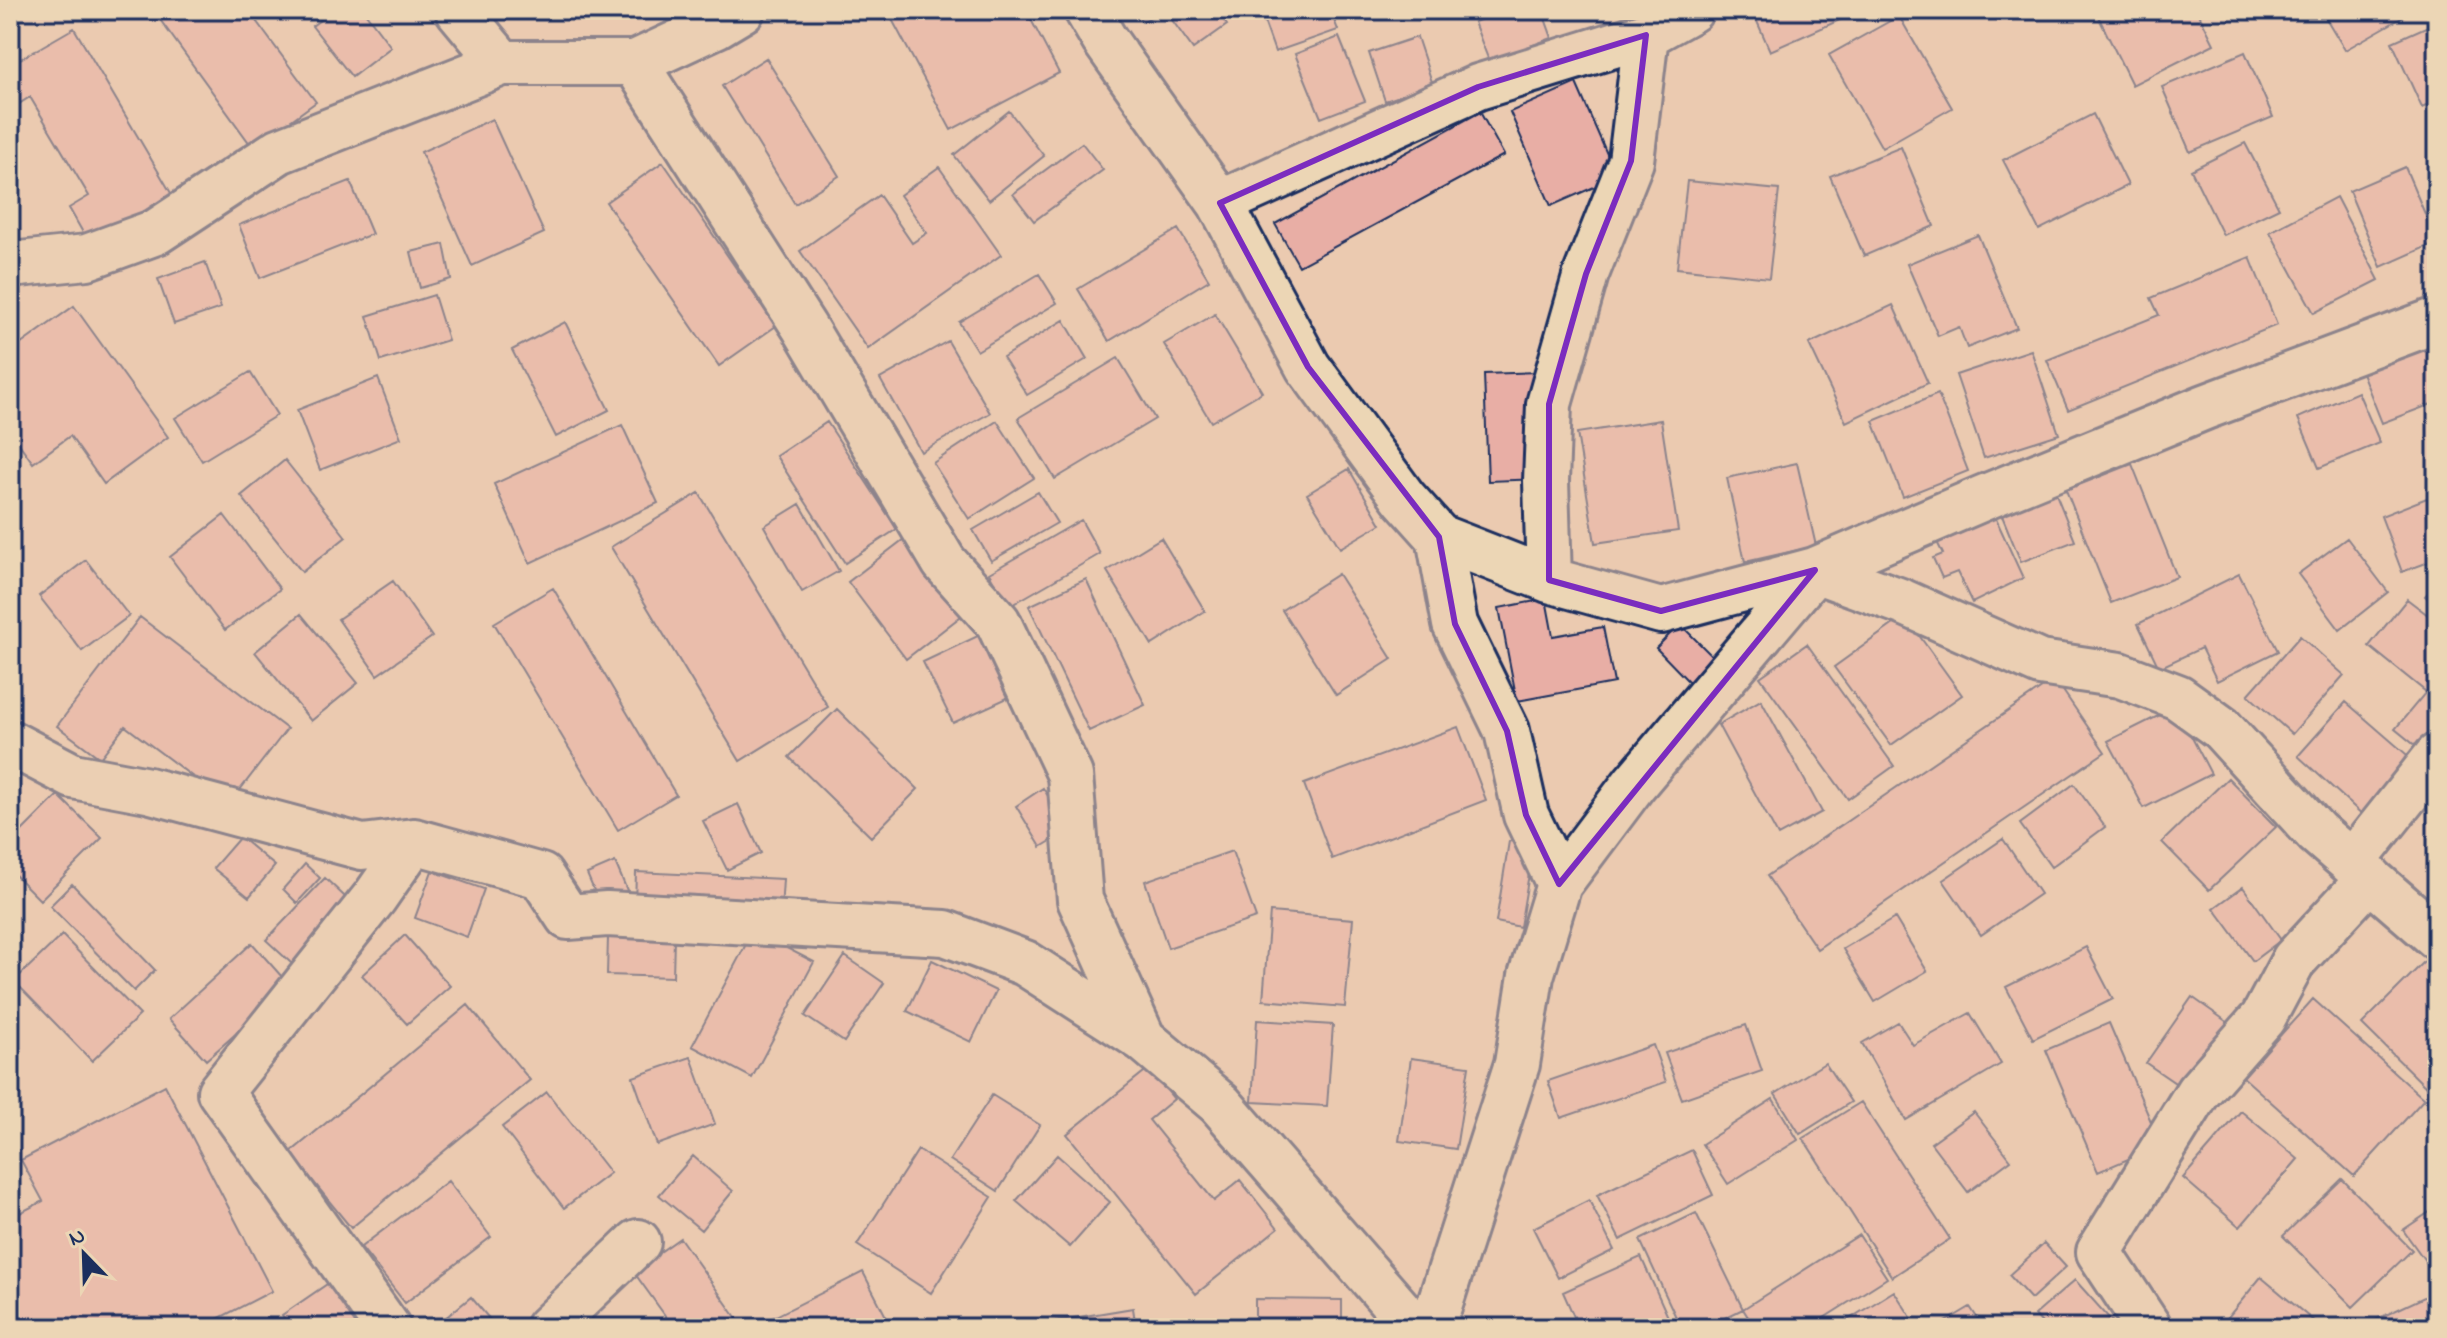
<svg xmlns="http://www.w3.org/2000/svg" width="2447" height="1338" font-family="'Indie Flower',sans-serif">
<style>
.building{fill:#e8aea5;stroke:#1b2f5e;stroke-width:2}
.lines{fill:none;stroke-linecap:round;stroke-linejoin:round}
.street-casing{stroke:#1b2f5e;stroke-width:50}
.street{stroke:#ecd6b5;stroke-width:44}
.marked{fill:none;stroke:#7b2cbf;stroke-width:6;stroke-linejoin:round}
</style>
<rect width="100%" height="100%" fill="#ebcab0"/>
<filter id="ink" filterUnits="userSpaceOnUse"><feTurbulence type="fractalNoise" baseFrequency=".0125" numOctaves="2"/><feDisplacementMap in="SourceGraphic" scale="16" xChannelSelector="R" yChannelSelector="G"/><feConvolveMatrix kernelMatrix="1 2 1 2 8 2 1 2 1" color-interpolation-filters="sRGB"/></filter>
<g filter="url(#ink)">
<!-- building -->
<path class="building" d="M153 10H248L316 102 253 148Z
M334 10H363L391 47 352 77 312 26Z
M887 10H1026L1059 73 951 130Z
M1135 10H1163L1142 22Z
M1185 10H1216L1227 25 1193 49 1172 20Z
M1260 10H1330L1338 30 1275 52Z
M1508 10H1542L1552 38 1489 61 1474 22Z
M1752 10H1849L1851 15 1770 51Z
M2095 10H2197L2214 44 2132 85Z
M2321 10H2399L2403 17 2345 50Z
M1899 16 1952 108 1882 148 1829 55Z
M2437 22V101L2422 108 2392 42Z
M74 28 178 205 90 245 69 208 89 196 30 97 14 107 10 100V65Z
M1339 37 1365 101 1321 118 1295 54Z
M1417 37 1433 85 1385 101 1369 53Z
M2245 52 2273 117 2190 152 2162 87Z
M766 58 839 176 795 204 722 86Z
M1576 83 1617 177 1551 206 1510 112Z
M1009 111 1044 156 989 200 954 155Z
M1480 112 1504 155 1299 266 1275 224Z
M2093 114 2128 185 2039 230 2003 160Z
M492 119 544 233 472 266 421 152Z
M1082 143 1103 170 1034 221 1013 194Z
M2245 143 2279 208 2223 235 2191 170Z
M1901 147 1934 226 1864 256 1830 176Z
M663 162 776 326 719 366 606 202Z
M939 167 1001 255 868 349 800 251 879 195 912 243 927 233 900 195Z
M2405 167 2437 242 2381 267 2349 191Z
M350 181 372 234 260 278 239 225Z
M1687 181 1779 190 1769 278 1677 268Z
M2336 197 2379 280 2314 313 2270 232Z
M1178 229 1209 280 1109 341 1078 289Z
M1978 235 2017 328 1967 348 1959 327 1938 336 1907 264Z
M444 244 451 279 420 288 411 252Z
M2250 257 2277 325 2068 410 2047 360 2159 315 2151 298Z
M205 262 221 308 174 324 158 279Z
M1039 274 1057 303 977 351 959 322Z
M434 295 448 340 381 361 367 316Z
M1893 305 1928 383 1846 422 1809 344Z
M74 306 168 437 104 484 70 436 33 463 10 431V352Z
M1215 314 1262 392 1211 422 1164 344Z
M1064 320 1087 359 1027 395 1003 357Z
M565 322 609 410 556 437 512 350Z
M2437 340V402L2382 423 2361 370Z
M948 341 990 413 921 452 880 379Z
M2031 350 2059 434 1984 458 1956 375Z
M1118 358 1155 419 1055 479 1018 418Z
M250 372 277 415 202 461 175 418Z
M1539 372 1542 479 1488 481 1484 374Z
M378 378 401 438 320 470 297 410Z
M2358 392 2380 443 2319 468 2298 418Z
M1938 394 1968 471 1903 497 1873 421Z
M1661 420 1678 531 1595 543 1577 433Z
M997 421 1034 478 969 519 933 463Z
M827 422 897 529 845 563 776 456Z
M622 425 658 503 530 563 494 484Z
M285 460 346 537 302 572 241 496Z
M1797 463 1816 546 1745 562 1727 478Z
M2132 464 2177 577 2111 603 2066 490Z
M1349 469 1381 524 1340 548 1307 494Z
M2052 484 2075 541 2021 562 1998 506Z
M1038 492 1057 523 991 561 973 530Z
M699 493 828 707 740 761 611 547Z
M2437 494V559L2402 572 2381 516Z
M800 504 839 571 802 592 764 526Z
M1991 508 2023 578 1972 603 1957 572 1942 578 1933 558 1943 554 1933 534Z
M224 515 280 589 225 630 170 557Z
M1081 520 1100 554 1008 607 989 573Z
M908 536 965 613 906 659 848 582Z
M1161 538 1205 611 1152 645 1107 571Z
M2347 538 2388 592 2340 630 2298 574Z
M86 560 129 616 82 651 39 596Z
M1338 574 1392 659 1336 695 1282 610Z
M2239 574 2278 651 2217 681 2201 648 2159 668 2138 624Z
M1086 579 1145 705 1089 731 1029 606Z
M393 581 432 637 377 675 338 619Z
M2437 583V607L2425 596Z
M553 588 676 795 618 830 494 623Z
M1546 599 1553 636 1603 627 1614 683 1517 701 1499 608Z
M2407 599 2437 622V742L2427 755 2395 729 2426 692 2369 646Z
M301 614 358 683 311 721 255 652Z
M1905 616 1962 695 1891 745 1834 667Z
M140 617 287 729 229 804 125 726 100 758 57 726Z
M1680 624 1714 658 1689 682 1656 648Z
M984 633 1014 695 953 723 923 662Z
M2300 636 2344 675 2292 734 2248 695Z
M1807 644 1894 766 1848 799 1760 677Z
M2055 679 2105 752 1817 949 1767 876Z
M1761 700 1822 812 1778 836 1718 725Z
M2346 702 2413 760 2364 816 2298 756Z
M2176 707 2211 774 2144 808 2108 741Z
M837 709 918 789 871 837 789 757Z
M1458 727 1486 800 1332 859 1304 784Z
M2228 778 2276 827 2209 890 2162 842Z
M2074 784 2105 827 2051 867 2020 824Z
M1043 788 1069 830 1041 847 1016 806Z
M58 795 102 838 40 900 10 870V843Z
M738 804 761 853 727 870 703 821Z
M240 837 275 866 249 897 213 868Z
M2003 839 2040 894 1981 935 1943 880Z
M1509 841 1534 844 1520 927 1496 922Z
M1232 851 1256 918 1168 948 1145 881Z
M615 862 629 895 601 907 587 874Z
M305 864 320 878 297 903 283 889Z
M432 871 484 889 467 937 415 918Z
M636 872 783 879 781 912 635 906Z
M325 878 360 911 302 973 266 940Z
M72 884 155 970 134 991 50 906Z
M2243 887 2281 940 2253 961 2214 908Z
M1270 912 1353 919 1345 1007 1263 1000Z
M1895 918 1927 971 1875 1002 1843 949Z
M753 931 814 962 752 1078 692 1046Z
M62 935 140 1015 92 1061 14 981Z
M405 935 450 986 407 1024 362 975Z
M608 937 674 938 673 977 607 975Z
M252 943 290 986 206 1060 169 1019Z
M2086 947 2113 999 2033 1039 2006 987Z
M2437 949V1090L2433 1094 2362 1024Z
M845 956 884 983 844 1042 805 1016Z
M932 960 996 991 971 1042 907 1011Z
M2192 997 2233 1026 2187 1091 2146 1063Z
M2313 999 2424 1099 2354 1176 2243 1077Z
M468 1005 530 1080 351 1228 290 1153Z
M1970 1013 2001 1064 1906 1120 1862 1043 1898 1022 1913 1045Z
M1257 1020 1333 1025 1327 1106 1252 1102Z
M2109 1023 2161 1145 2098 1172 2046 1050Z
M1746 1025 1762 1071 1682 1099 1665 1053Z
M1653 1045 1666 1082 1561 1118 1548 1081Z
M691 1057 715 1124 657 1145 633 1077Z
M1411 1058 1469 1066 1456 1149 1399 1141Z
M1825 1063 1851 1102 1800 1134 1775 1094Z
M1149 1068 1174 1099 1149 1120 1214 1201 1240 1180 1278 1228 1196 1294 1067 1134Z
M165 1085 272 1291 200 1328H10V1325L18 1321 10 1305V1218L43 1201 21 1160Z
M547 1092 610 1173 564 1208 502 1127Z
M992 1095 1040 1125 998 1191 950 1160Z
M1773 1099 1798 1140 1728 1184 1702 1144Z
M1861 1102 1950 1239 1892 1277 1803 1138Z
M2241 1111 2298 1159 2240 1227 2183 1178Z
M1974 1112 2011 1160 1968 1192 1931 1143Z
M918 1150 992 1197 931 1293 857 1245Z
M1692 1150 1713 1195 1620 1240 1597 1195Z
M1057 1155 1110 1202 1070 1247 1016 1201Z
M693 1156 733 1191 701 1230 659 1195Z
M2342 1179 2412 1250 2353 1307 2283 1236Z
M448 1181 491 1237 405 1303 361 1247Z
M1589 1200 1614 1250 1558 1278 1533 1228Z
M2437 1207V1275L2436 1276 2403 1230Z
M1696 1213 1743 1309 1704 1328H1681L1640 1240Z
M1859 1235 1887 1278 1808 1328H1755L1743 1309Z
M680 1238 738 1320 727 1328H674L633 1271Z
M2044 1243 2066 1267 2031 1299 2009 1275Z
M1641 1257 1673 1328H1579L1563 1292Z
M863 1272 892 1328H752Z
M2261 1277 2322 1328H2219Z
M336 1278 371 1328H291L282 1315Z
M2075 1280 2118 1328H2046L2035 1315Z
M1894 1291 1918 1328H1835Z
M2437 1291V1328H2358Z
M471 1297 497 1328H433Z
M1255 1299 1342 1300V1328H1255Z
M1970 1307 1984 1328H1942L1940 1325Z
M1133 1308 1136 1328H1013Z"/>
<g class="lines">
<!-- street casing -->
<g class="street-casing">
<path id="street" d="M458 10 502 63
M1087 10 1104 39 1220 203 1308 367 1404 498 1439 537 1549 580 1661 611 1815 570 1903 602 2040 663 2120 675 2178 697 2221 728 2316 832 2437 937
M635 63 804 327 944 562 998 622 1070 775 1080 900 1143 1039
M1220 203 1478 87 1646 35 1691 10
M10 265 87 257 156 232 279 151 502 63H635L717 25 742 10
M1549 580 1546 481 1549 404 1586 274 1631 161 1646 35
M10 743 73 776 148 790 362 847 414 841 541 876 568 917 607 914 945 933 1025 963 1143 1039 1220 1104 1415 1328
M2352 863 2437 756
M1559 884 1634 784 1815 570 1983 498 2205 407 2437 320
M388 1328 220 1092 375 897 414 841
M548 1328 638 1242
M1432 1328 1517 1064 1531 976 1559 884 1526 815 1507 731 1455 624 1439 537
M2149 1328 2099 1252 2198 1092 2263 1018 2294 960 2370 878"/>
</g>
<!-- street -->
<use href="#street" class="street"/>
</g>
</g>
<!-- marked area -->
<path d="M0 0H2447V1338H0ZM1646 35 1631 161 1586 274 1549 404V580L1661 611 1815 570 1559 884 1526 815 1507 731 1455 624 1439 537 1308 367 1220 203 1478 87Z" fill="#ebcab0" fill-opacity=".55" fill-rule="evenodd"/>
<path class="marked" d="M1646 35 1631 161 1586 274 1549 404V580L1661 611 1815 570 1559 884 1526 815 1507 731 1455 624 1439 537 1308 367 1220 203 1478 87Z"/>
<!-- margin -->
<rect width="2447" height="1338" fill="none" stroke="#ecd6b5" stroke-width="40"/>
<rect x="20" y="20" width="2407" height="1298" fill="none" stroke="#1b2f5e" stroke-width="3" filter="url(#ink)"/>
<!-- north arrow -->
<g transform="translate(84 1254) rotate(337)" stroke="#ecd6b5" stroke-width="6" paint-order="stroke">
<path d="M0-6L14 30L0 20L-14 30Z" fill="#1b2f5e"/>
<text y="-12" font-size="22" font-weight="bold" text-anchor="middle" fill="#1b2f5e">N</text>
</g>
</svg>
